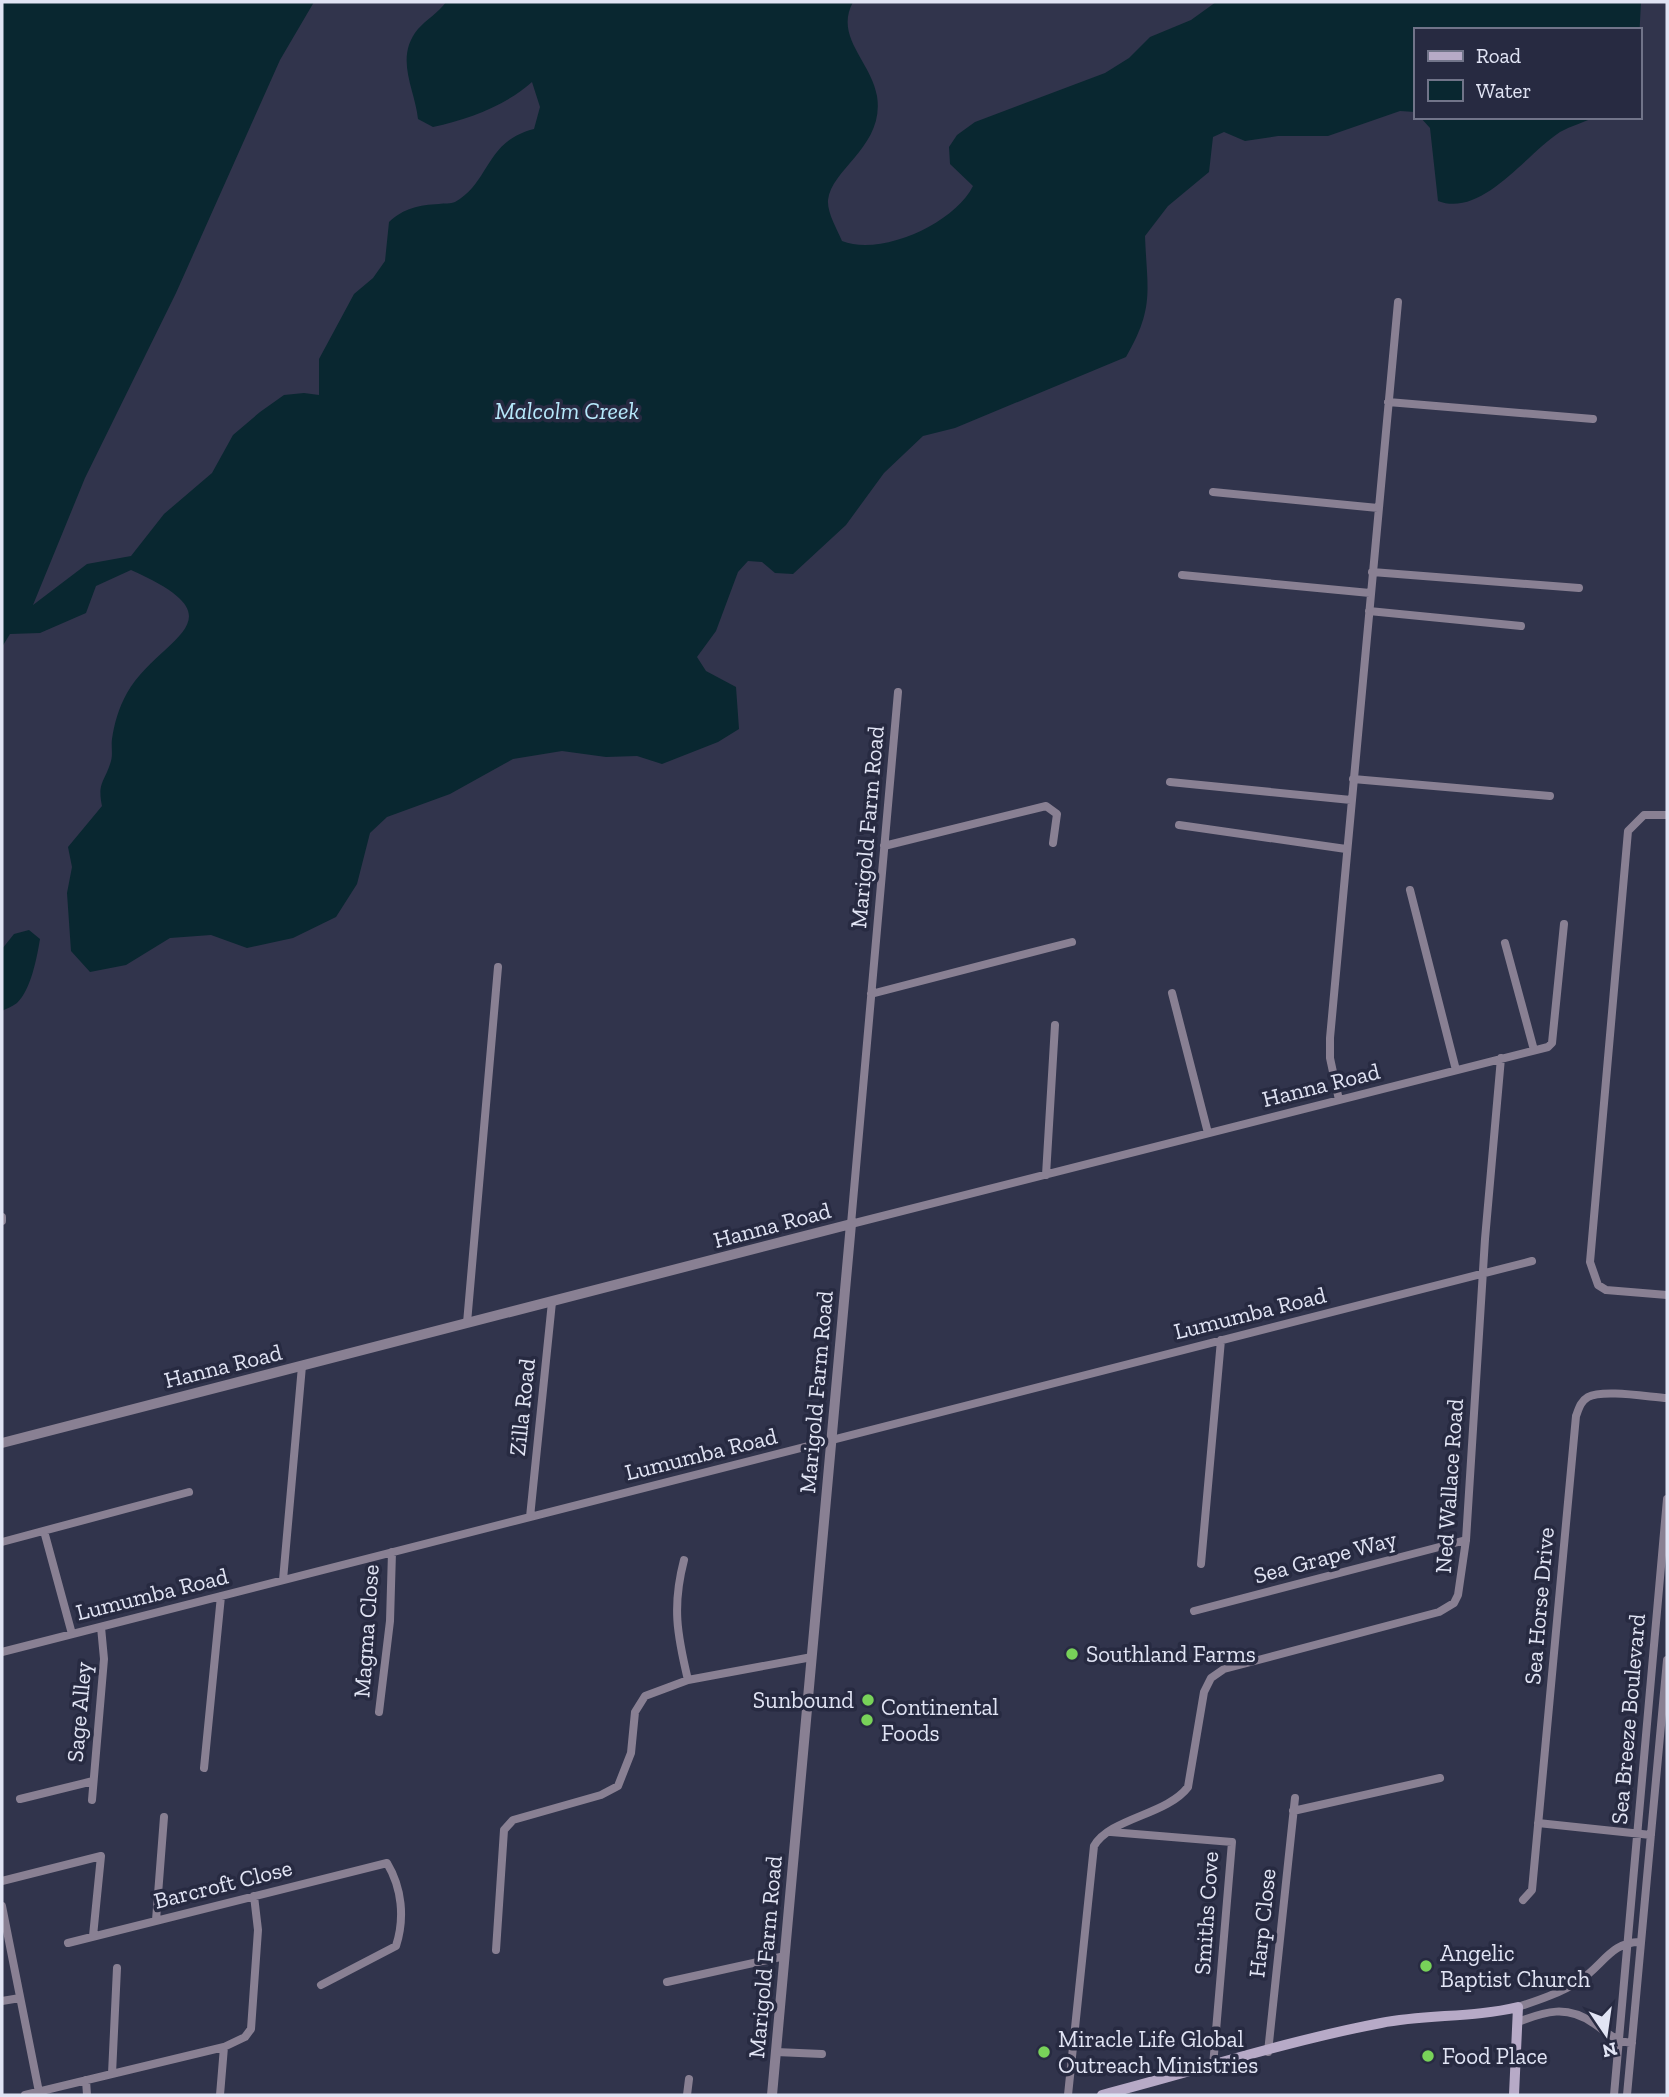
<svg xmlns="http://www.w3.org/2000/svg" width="1669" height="2097" font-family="'Zilla Slab',serif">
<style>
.water{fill:#092730}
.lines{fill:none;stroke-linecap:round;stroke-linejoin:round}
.minor{stroke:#898093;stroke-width:8}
.tertiary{stroke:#898093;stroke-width:10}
.secondary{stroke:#b7aac7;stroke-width:10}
.poi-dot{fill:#78d259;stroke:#272a41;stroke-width:2.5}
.labels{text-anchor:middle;stroke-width:7;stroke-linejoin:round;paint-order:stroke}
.street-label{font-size:23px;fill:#e1e4f4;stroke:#272a41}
.poi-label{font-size:23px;fill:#e1e4f4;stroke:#272a41;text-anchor:start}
.water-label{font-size:24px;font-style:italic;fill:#b6e8fa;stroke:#272a41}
</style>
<rect width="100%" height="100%" fill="#31344c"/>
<!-- water -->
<path class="water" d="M2 2H314L280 60 176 293 85 478 33 605 87 564 131 556 164 514 212 473 233 435 260 412 284 395 304 393 319 395V359L354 294 373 278 385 261 389 222C404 208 419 205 439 204 444 203 451 204 455 202 490 183 485 141 534 129L540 107 532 82C505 106 469 119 433 127L418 119C415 89 394 58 418 29 427 19 438 13 446 2H853C834 37 871 61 877 96 885 146 832 168 828 200 827 213 837 229 842 241 881 257 955 223 973 186L950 164 949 147 957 135 975 122 1105 73 1129 58 1150 37 1191 20 1216 2H1641L1639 41V30H1415V112L1400 111 1328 136H1278L1245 141 1224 132 1213 137 1209 172 1168 206 1145 236C1147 290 1155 307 1126 357L955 428 923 436 884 473 846 525 793 574 775 573 762 562 748 561 738 572 716 631 697 657 706 671 736 687 739 729 718 742 662 764 637 756 606 757 562 751 513 759 450 794 387 817 370 833 357 884 336 917 293 938 247 948 211 935 170 938 126 965 90 972 71 951 67 893 72 867 68 847 102 806C97 782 105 782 111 761 113 754 111 746 112 739 114 724 119 707 127 693 160 636 246 621 131 570L96 586 86 613 40 633 10 634 2 647Z
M1420 117H1596C1584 122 1571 126 1560 132 1526 154 1482 218 1438 201L1430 128Z
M29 930 40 939C37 957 31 990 17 1003 13 1006 6 1009 2 1011V949L14 934Z"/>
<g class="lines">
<!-- minor -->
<path class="minor" d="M1388 402 1593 419
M1213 492 1378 508
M1372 572 1579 588
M1182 575 1370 593
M1369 611 1521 626
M898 692 851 1224 1548 1047 1552 1043 1564 924
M1353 779 1550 796
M1170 782 1351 800
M1667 815H1644L1628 831 1590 1262 1598 1285 1606 1290 1667 1295
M1179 825 1346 849
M884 846 1046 806 1057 814 1053 843
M1410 890 1456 1070
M1505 943 1534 1050
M1172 993 1208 1133
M871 994 1072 942
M1339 1100 1330 1058V1038L1398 302
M1046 1175 1055 1025
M2 1217V1221
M467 1323 498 967
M530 1517 552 1302
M44 1531 72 1634
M2 1542 189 1492
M684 1560C672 1606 677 1634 688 1680
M1201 1564 1221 1340
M283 1580 302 1366
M1194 1611 1466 1540
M2 1652 1532 1261
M379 1712 390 1621 392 1552
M204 1768 221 1596
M20 1799 93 1781
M92 1800 104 1659 101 1627
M1293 1811 1440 1778
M1538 1823 1651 1835
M1111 1832 1232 1842 1213 2066
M2 1881 101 1856 93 1936
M1523 1900 1532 1890 1576 1416C1579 1408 1581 1401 1588 1397 1603 1389 1649 1397 1667 1398
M2 1906 39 2092
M156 1920 164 1817
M68 1943 387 1863C402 1888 405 1918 396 1946L321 1985
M496 1950 504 1830 513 1820 601 1795 618 1786 631 1753 635 1712 645 1696 688 1680 812 1657
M667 1982 785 1956
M2 2001 20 1998
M1518 2007C1539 2000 1560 1993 1579 1981 1602 1967 1611 1941 1641 1942
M1518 2022C1546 2011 1567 2005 1593 2023 1607 2032 1614 2041 1632 2043
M776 2052 822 2054
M1268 2052 1295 1798
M112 2074 117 1968
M86 2080 87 2095
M25 2095 224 2047 245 2037 251 2029 258 1930 254 1896
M220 2095 224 2047
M687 2095 689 2079
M1068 2095 1094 1846C1110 1818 1167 1815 1188 1787L1204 1692 1211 1678 1224 1669 1439 1612 1454 1603 1458 1595 1466 1540 1485 1239 1501 1058
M1614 2095 1667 1499
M1627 2095 1667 1660"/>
<!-- tertiary -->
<path class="tertiary" d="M2 1443 851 1224 772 2095"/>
<!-- secondary -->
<path class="secondary" d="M1102 2095C1194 2071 1287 2041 1381 2023 1426 2014 1473 2018 1518 2007L1514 2095"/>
</g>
<!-- markers -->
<g class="poi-dot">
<circle cx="1072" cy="1654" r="7"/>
<circle cx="868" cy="1700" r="7"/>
<circle cx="867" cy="1720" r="7"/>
<circle cx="1426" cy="1966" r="7"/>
<circle cx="1044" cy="2052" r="7"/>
<circle cx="1428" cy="2056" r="7"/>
</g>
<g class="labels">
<!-- street labels -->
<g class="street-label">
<text transform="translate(867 827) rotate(-85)" y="8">Marigold Farm Road</text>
<text transform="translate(1321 1085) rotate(-14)" y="8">Hanna Road</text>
<text transform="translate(772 1225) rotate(-15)" y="8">Hanna Road</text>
<text transform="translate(1250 1313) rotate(-14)" y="8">Lumumba Road</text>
<text transform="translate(223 1366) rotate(-14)" y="8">Hanna Road</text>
<text transform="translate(816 1392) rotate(-85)" y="8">Marigold Farm Road</text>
<text transform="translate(522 1407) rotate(-84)" y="8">Zilla Road</text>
<text transform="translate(701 1454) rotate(-14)" y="8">Lumumba Road</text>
<text transform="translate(1449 1486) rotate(-86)" y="8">Ned Wallace Road</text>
<text transform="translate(1325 1557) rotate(-15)" y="8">Sea Grape Way</text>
<text transform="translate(152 1594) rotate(-14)" y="8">Lumumba Road</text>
<text transform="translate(1539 1606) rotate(-85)" y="8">Sea Horse Drive</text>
<text transform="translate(366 1631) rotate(-86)" y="8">Magma Close</text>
<text transform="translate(79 1712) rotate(-85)" y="8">Sage Alley</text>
<text transform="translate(1628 1719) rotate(-85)" y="8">Sea Breeze Boulevard</text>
<text transform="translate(223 1884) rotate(-14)" y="8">Barcroft Close</text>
<text transform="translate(1206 1913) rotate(-86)" y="8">Smiths Cove</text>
<text transform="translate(1262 1923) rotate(-84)" y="8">Harp Close</text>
<text transform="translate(765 1957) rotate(-85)" y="8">Marigold Farm Road</text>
</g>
<!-- poi labels -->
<g class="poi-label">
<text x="1086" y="1662">Southland Farms</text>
<text x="854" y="1708" text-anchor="end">Sunbound</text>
<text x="881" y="1715">Continental<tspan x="881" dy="26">Foods</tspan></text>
<text x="1440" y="1961">Angelic<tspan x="1440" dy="26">Baptist Church</tspan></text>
<text x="1058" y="2047">Miracle Life Global<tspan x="1058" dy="26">Outreach Ministries</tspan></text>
<text x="1442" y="2064">Food Place</text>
</g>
<!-- water labels -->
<g class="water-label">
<text x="567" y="419">Malcolm Creek</text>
</g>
</g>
<!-- border -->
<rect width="1669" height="2097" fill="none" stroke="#e1e4f4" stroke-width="7"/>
<!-- legend -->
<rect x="1414" y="28" width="228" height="91" fill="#272a41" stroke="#717489" stroke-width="2"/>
<rect x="1428" y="51" width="35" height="10" fill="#b7aac7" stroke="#717489" stroke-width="2"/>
<text x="1476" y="63" font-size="21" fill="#e1e4f4">Road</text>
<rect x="1428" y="80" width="35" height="21" fill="#092730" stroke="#717489" stroke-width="2"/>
<text x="1476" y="98" font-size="21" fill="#e1e4f4">Water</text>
<!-- north arrow -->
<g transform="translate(1606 2034) rotate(167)" stroke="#272a41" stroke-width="5" paint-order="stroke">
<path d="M0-5L12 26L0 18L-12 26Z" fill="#e1e4f4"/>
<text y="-10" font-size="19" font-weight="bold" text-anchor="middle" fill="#e1e4f4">N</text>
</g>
</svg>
